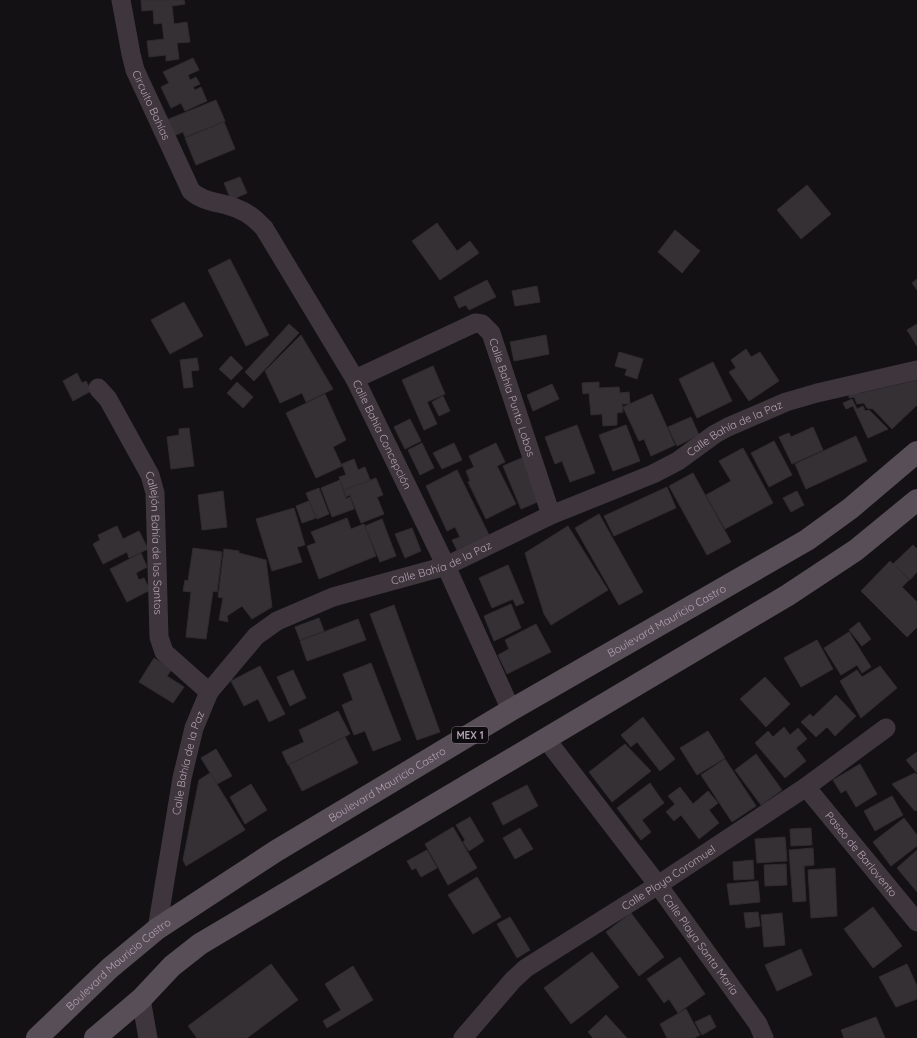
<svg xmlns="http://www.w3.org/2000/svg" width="917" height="1038" font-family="Quicksand,sans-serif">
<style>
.building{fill:#353034;stroke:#2f2b2e}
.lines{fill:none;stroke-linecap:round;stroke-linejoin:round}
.minor{stroke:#3e363c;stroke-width:19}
.major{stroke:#584e57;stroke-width:22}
.labels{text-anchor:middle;stroke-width:3.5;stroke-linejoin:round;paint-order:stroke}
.shield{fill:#0e0c0e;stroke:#837483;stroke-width:1}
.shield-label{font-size:10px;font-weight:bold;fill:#b5a1b5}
.street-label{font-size:11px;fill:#b5a1b5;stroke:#0e0c0e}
</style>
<rect width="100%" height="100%" fill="#131113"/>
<!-- building -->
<path class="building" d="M141 0H184L185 4 172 6 174 24 187 22 190 42 177 43 179 59 166 61V55L149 57 147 41 164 39 162 23 154 24 153 10 142 11Z
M193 58 199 70 188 75 190 80 196 77 200 84 193 87 195 90 201 87 207 101 185 111 181 103 171 108 161 87 169 83 163 72Z
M216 100 225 121 185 137 183 132 171 137 164 121Z
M224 122 235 149 196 165 185 138Z
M240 177 247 193 231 200 224 183Z
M807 185 831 214 801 239 777 210Z
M437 223 457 251 470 241 479 253 440 280 412 241Z
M675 230 700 251 682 273 658 252Z
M230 259 269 335 246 346 208 270Z
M917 279V290L912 283Z
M487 280 496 297 469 310 466 305 459 308 454 297Z
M537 286 540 302 515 306 512 291Z
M184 302 203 336 170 354 151 320Z
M289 324 299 333 254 381 245 372Z
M917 324V346L907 330Z
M301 335 333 389 306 402 302 393 280 403 265 371Z
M546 335 549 354 514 361 510 342Z
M746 349 751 357 760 352 779 381 749 401 729 372 736 368 731 360Z
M619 352 643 359 637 379 625 375 627 369 615 366Z
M231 356 243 368 231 380 219 369Z
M197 358 199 370 191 371 193 387 184 388 180 360Z
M713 362 732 401 697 418 679 379Z
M433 366 445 394 427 402 437 424 424 430 402 380Z
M77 373 82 383 86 381 91 391 73 401 63 381Z
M917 380V405L892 429 873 409 867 408 864 403 857 404 854 397 849 398V392L861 393Z
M237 382 253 397 243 408 227 393Z
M599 382V388L619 387 620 393 629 392 630 404H622L623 412 617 413V425L603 426 602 414 591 415 589 393 583 394 582 383Z
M552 384 559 399 533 411 527 395Z
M325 394 346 440 333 447 342 466 316 478 286 413Z
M652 394 675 445 651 456 644 439 639 441 623 407Z
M443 396 450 411 439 416 432 402Z
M852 399 857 409 863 406 865 411 869 410 888 429 868 438 853 406 846 409 843 403Z
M691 417 699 435 677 446 668 427Z
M410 419 421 441 405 449 394 427Z
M577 425 595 473 570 482 562 461 555 464 545 437Z
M626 425 640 461 613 471 599 435Z
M813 427 823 450 792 464 779 437 789 433 791 437Z
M189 428 194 466 171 469 167 437 179 435V429Z
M856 436 867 461 806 489 795 464Z
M774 441 792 475 769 487 751 453Z
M422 443 434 468 420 475 408 450Z
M454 443 462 460 442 469 433 453Z
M496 443 505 462 497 466 516 504 486 519 468 482 470 481 466 471 474 467 469 456Z
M743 448 773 503 725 529 706 495 731 481 719 461Z
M524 457 542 500 521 509 503 466Z
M354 459 358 470 365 467 370 480 344 490 339 477 346 475 342 464Z
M457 470 489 535 457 550 452 540 460 537 455 527 447 531 426 486Z
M693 473 731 542 707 555 669 486Z
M376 478 383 495 377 497 384 514 361 523 350 495 346 497 344 490Z
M340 480 346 499 350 497 354 509 332 517 321 488Z
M667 487 676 508 614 536 604 516Z
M319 488 329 514 317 519 306 493Z
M223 491 227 527 202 530 198 495Z
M797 491 804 505 791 512 783 498Z
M309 501 316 518 302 523 296 506Z
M294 508 305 545 297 547 302 562 272 571 256 519Z
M599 514 643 592 619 605 575 528Z
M347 518 351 529 364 524 376 556 319 579 307 546 316 543 311 532Z
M382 519 396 556 380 562 365 526Z
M117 526 123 539 139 531 148 549 129 558 127 552 103 564 93 544 100 540 98 535Z
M568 526 608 590 551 625 544 614 525 553Z
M412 528 421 551 405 558 395 534Z
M913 545 917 549V572L910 580 893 564Z
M193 548 222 552 217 592 213 591 206 639 186 637 191 592 183 591 185 580 188 581Z
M224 549 239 551V553L266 560 272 607 252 619 242 606 227 616 228 622 219 620 223 598 218 597Z
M141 553 147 567 136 573 139 580 144 578 150 590 127 602 110 569Z
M890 561 909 580 902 587 917 602V627L907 637 861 591Z
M508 565 524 603 516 606 513 599 492 608 479 578Z
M511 604 521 628 494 641 484 616Z
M394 605 440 732 417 740 370 614Z
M319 618 324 631 300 640 295 627Z
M358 619 366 640 307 661 300 641Z
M859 622 871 639 862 646 849 630Z
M536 624 551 652 507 674 498 655 509 649 505 640Z
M849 632 871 667 862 673 857 665 841 675 824 648Z
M817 640 833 669 801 687 784 658Z
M154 658 172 669 167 676 184 687 173 703 139 682Z
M371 663 401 740 373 751 365 731 354 735 342 705 353 700 343 674Z
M260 666 285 714 269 722 258 699 244 706 231 681Z
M880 666 897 688 861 718 840 681 857 670 862 677Z
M293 670 306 698 290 706 277 677Z
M765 677 790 704 766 727 740 699Z
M836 695 856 716 835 736 827 727 816 737 801 722 810 714 813 717Z
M338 711 350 734 288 765 282 752 304 742 299 730Z
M643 717 675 759 660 771 637 742 631 747 621 735Z
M784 727 790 735 798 728 807 739 796 748 806 761 785 778 755 743 768 731 773 737Z
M708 731 725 758 697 775 680 748Z
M345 737 358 763 302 791 289 765Z
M625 744 651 771 612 802 589 772Z
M216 749 232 776 217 784 201 758Z
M917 752V773L906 760Z
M756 754 782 790 761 805 735 770Z
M725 759 756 806 732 822 701 775Z
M860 764 877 794 856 807 846 790 841 793 833 780Z
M210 773 245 830 186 866 183 860 199 780Z
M915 773 917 775V810L915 811 892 784Z
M650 783 664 803 642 820 651 832 641 840 617 808Z
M251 784 267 810 245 824 230 797Z
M527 785 538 806 503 825 492 803Z
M680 787 693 804 708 791 718 803 709 810 719 823 699 839 681 815 674 821 666 812 675 804 668 796Z
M892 796 903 815 875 831 864 811Z
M470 817 484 841 469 851 463 842 465 840 456 825Z
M904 818 917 835V846L891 866 873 842Z
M453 827 477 868 448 885 425 844Z
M520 828 533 849 515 859 503 838Z
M811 828 812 845 791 846 790 829Z
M785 837 787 861 757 863 755 839Z
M813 848 814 865 804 866 806 901 793 902 789 850Z
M427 850 437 868 421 877 416 868 412 870 407 861Z
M917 850V892L897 868Z
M753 860 754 879 734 880 733 862Z
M786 864 787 885 765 886 764 865Z
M835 868 837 916 811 918 808 870Z
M477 877 501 917 473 934 448 895Z
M758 881 760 902 730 905 727 884Z
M873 907 902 946 873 968 844 929Z
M758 912 760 926 746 928 744 913Z
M631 913 664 957 639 976 606 932Z
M782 913 785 945 764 947 761 915Z
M510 917 530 950 517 958 497 924Z
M801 949 812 975 777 991 765 965Z
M592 952 619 987 571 1024 544 988Z
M680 957 705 994 678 1013 669 999 664 1003 647 979Z
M271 964 298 1000 247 1038H197L188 1026Z
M907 964 917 986V999L896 1007 879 977Z
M353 966 373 1000 327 1028 323 1021 341 1010 325 984Z
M686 1009 700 1035 694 1038H667L660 1024Z
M606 1015 627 1038H593L588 1032Z
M710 1015 716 1027 702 1035 695 1022Z
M876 1017 885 1038H844L841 1030Z"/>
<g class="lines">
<!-- minor -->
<g class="minor">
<path id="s1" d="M121 0 131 54 135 70 191 191C204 203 223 202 238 209 249 213 256 220 264 228L355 379 446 566 511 710"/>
<path id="s2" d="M355 379 475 323 482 324 491 333 551 515"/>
<path id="s3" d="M98 388 108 399 150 475 155 493 159 637 164 652 209 692"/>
<path id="s4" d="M546 739 658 885 758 1024 764 1038"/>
<path id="s5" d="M806 787 917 922"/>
<path id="s6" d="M157 929 182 778 194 728 209 692 256 636 277 621 333 597 446 566 551 515 653 474 678 461 715 434 728 427 786 402 817 393 917 370"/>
<path d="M141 999 148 1038"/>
<path id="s7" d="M463 1038 513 980 526 968 658 885 806 787 886 728"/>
</g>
<!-- major -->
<g class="major">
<path id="s8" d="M37 1038 110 968 157 929 276 851 511 710 807 540 851 508 917 452"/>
<path d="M95 1038 141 999 172 966 200 944 788 595 856 550 917 500"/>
</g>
</g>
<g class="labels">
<!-- shield labels -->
<rect class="shield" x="452" y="727" width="36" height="16" rx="3"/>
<g class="shield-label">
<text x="470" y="739">MEX 1</text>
</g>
<!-- street labels -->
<g class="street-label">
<text dy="4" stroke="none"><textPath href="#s1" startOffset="110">Circuito Bahías</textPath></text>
<text dy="4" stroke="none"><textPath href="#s2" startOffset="220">Calle Bahía Punto Lobos</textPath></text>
<text dy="4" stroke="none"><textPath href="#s6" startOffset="841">Calle Bahía de la Paz</textPath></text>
<text dy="4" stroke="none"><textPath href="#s1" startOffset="526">Calle Bahía Concepción</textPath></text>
<text dy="4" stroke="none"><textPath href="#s3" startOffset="170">Callejón Bahía de los Santos</textPath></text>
<text dy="4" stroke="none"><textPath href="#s6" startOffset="517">Calle Bahía de la Paz</textPath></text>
<text dy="4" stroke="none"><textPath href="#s8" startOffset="758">Boulevard Mauricio Castro</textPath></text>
<text dy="4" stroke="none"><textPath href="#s6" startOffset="169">Calle Bahía de la Paz</textPath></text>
<text dy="4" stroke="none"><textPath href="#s8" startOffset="434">Boulevard Mauricio Castro</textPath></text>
<text dy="4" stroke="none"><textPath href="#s5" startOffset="87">Paseo de Barlovento</textPath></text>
<text dy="4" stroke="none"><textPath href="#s7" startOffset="263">Calle Playa Coromuel</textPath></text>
<text dy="4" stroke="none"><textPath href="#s4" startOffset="257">Calle Playa Santa María</textPath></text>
<text dy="4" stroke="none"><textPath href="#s8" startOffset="110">Boulevard Mauricio Castro</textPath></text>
</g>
</g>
</svg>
